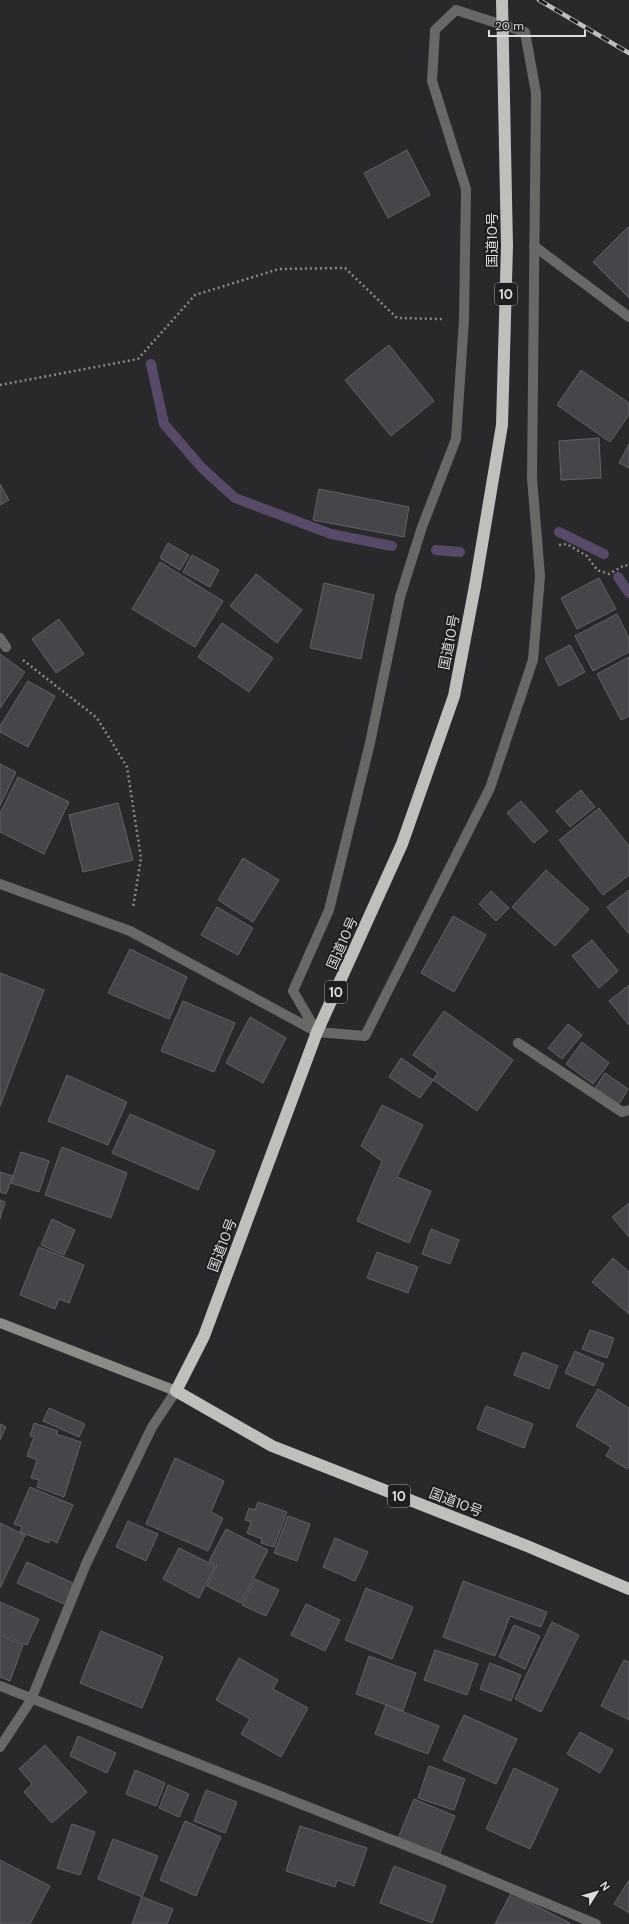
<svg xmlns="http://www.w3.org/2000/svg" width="629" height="1924" font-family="'DM Sans','Noto Sans JP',sans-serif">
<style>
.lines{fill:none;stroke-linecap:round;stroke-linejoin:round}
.stream{stroke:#574967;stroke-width:10}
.building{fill:#464549;stroke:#626165}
.path{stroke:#89888b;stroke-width:2.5;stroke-dasharray:2 3;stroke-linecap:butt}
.street{stroke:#686866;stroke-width:10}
.secondary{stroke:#8c8b88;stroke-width:10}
.highway{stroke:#c1bfbb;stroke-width:12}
.rail-casing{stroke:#bebec0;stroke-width:4.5}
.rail{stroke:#1f1e21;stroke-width:3;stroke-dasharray:9;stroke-linecap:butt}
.highway-bridge{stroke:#c1bfbb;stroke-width:12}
.labels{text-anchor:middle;stroke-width:4;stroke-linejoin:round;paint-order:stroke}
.shield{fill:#1f1e21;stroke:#a4a4a6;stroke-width:1}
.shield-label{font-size:13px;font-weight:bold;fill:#dddddf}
.street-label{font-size:14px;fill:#dddddf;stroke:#1f1e21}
</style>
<rect width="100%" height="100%" fill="#29282b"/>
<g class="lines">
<!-- stream -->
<path class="stream" d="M151 364 164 424 202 468 235 498 331 534 392 546
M559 532 604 554
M436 550 460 552
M618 577 629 593"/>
</g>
<!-- building -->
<path class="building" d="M407 150 430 195 388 218 364 173Z
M628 227 629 228V298L593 262Z
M389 345 434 401 391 436 345 380Z
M581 370 629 403V415L610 442 557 405Z
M599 438 601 478 561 480 559 441Z
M629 444V468L619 463Z
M0 484 9 500 0 505Z
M319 489 409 507 404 537 313 520Z
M168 543 189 555 180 570 160 558Z
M192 555 219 570 210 587 183 572Z
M160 562 223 601 195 647 132 609Z
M256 574 302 610 277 643 230 606Z
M599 578 616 609 577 629 561 598Z
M324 583 374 595 361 659 310 648Z
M617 614 629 638V652L593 671 575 636Z
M59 619 84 654 56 673 32 639Z
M222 623 273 658 249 692 198 657Z
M570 645 585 672 559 686 545 658Z
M0 654 25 672 0 708Z
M629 657V716L621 720 597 674Z
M28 681 55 696 28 747 0 732V726Z
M0 764 16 772 0 806Z
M18 777 69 802 44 854 0 832V813Z
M581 790 595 807 570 827 556 811Z
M521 801 548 831 534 843 507 813Z
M118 803 133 860 83 872 69 815Z
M599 808 629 846V875L603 895 559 840Z
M243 858 279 880 253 922 218 900Z
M546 870 589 909 555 946 512 907Z
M629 890V934L607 907Z
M491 891 509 908 496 921 479 904Z
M217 907 253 928 238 955 201 935Z
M453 916 486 935 454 992 421 973Z
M592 940 618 971 599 988 572 956Z
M130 949 187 977 169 1019 108 993Z
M0 973 44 990 0 1106Z
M629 985V1025L609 1001Z
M183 1001 235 1023 214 1072 161 1051Z
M444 1011 513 1060 477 1111 433 1080 438 1073 413 1055Z
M250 1017 286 1038 263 1083 226 1063Z
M568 1024 582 1035 562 1059 548 1048Z
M582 1042 609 1063 593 1084 566 1064Z
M401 1058 433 1080 420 1098 389 1077Z
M605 1073 628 1089 619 1104 595 1088Z
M67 1075 127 1102 108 1145 48 1121Z
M382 1105 423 1125 397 1177 431 1191 409 1243 357 1221 382 1161 361 1146Z
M130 1114 215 1151 198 1190 112 1153Z
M62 1147 127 1173 111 1218 45 1195Z
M21 1152 49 1161 39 1192 11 1183Z
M0 1172 13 1176 6 1194 0 1192Z
M0 1200 5 1202 0 1219Z
M629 1203V1237L612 1217Z
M52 1219 75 1230 64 1255 41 1245Z
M431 1229 459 1240 450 1264 422 1254Z
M39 1247 84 1265 69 1303 59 1299 55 1309 20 1295Z
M377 1252 418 1267 408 1293 367 1278Z
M613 1258 629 1272V1314L592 1282Z
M590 1330 614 1338 607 1358 582 1349Z
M575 1351 604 1364 594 1386 565 1373Z
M523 1352 558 1366 549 1389 514 1375Z
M598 1389 629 1408V1467L627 1469 606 1456 611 1447 576 1426Z
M486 1406 533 1424 524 1448 477 1429Z
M49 1408 85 1424 79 1437 43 1421Z
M34 1423 58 1431 56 1434 81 1442 64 1497 37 1487 39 1480 31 1478 37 1460 27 1456 34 1437 30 1436Z
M0 1424 6 1427 0 1440Z
M175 1458 224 1481 211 1512 223 1518 208 1551 146 1524Z
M30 1487 73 1505 57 1543 50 1539 49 1543 20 1532 22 1527 14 1524Z
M258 1502 287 1512 274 1547 261 1543 262 1539 247 1533 251 1522 245 1520 249 1508 255 1510Z
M288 1516 310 1524 297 1561 274 1553Z
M128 1521 158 1534 146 1561 116 1547Z
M0 1523 25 1535 0 1588Z
M226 1529 268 1550 241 1603 207 1586 217 1565 209 1561Z
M335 1538 368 1552 355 1581 323 1567Z
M179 1548 215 1566 199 1598 163 1579Z
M27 1562 75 1584 66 1605 17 1583Z
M255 1579 279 1590 266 1616 242 1605Z
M463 1581 547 1612 541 1627 510 1616 495 1656 443 1637Z
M366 1588 413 1607 392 1659 345 1640Z
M0 1602 39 1619 27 1645 0 1633Z
M306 1604 340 1620 325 1651 291 1635Z
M552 1622 579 1635 541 1712 515 1699Z
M514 1625 540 1636 525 1669 499 1657Z
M101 1631 163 1657 142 1708 80 1683Z
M0 1635 23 1645 10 1681 0 1677Z
M435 1650 478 1664 467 1695 424 1680Z
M369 1656 416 1673 403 1711 356 1694Z
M239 1658 278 1680 273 1689 308 1708 281 1757 241 1734 250 1719 216 1700Z
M624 1660 629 1662V1720L601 1706Z
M490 1663 521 1675 511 1701 480 1689Z
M386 1705 439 1726 428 1754 375 1734Z
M464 1715 517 1739 496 1784 443 1760Z
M580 1732 613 1750 600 1773 567 1754Z
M78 1736 116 1753 107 1773 70 1756Z
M45 1745 87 1792 52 1823 24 1792 32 1784 19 1769Z
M429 1766 465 1779 454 1810 418 1798Z
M514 1768 558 1789 530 1849 486 1829Z
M135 1770 165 1783 156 1806 126 1794Z
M168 1785 189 1794 179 1817 159 1808Z
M206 1790 237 1802 225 1833 194 1821Z
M414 1799 455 1816 438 1858 397 1841Z
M185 1821 221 1837 196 1896 160 1880Z
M72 1824 95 1832 80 1875 57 1868Z
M300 1826 367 1848 354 1886 337 1880 335 1887 286 1871Z
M113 1839 158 1856 142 1897 98 1879Z
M0 1860 50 1886 30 1924H0Z
M394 1866 446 1886 432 1923 380 1903Z
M629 1880V1913L614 1904Z
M511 1893 570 1923 569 1924H495Z
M142 1897 173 1909 167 1924H132Z"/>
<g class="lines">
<!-- path -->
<path class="path" d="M0 385 138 359 195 295 279 269 345 268 397 318 442 319
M559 545 567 544 587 556 597 570 609 574 625 565 629 566
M23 660 97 718 127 767 141 858 133 908"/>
<!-- street -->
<path class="street" d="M456 10 525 32 536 93 532 478 540 576 533 660 490 788 365 1036 317 1032 293 991 329 910 370 743 400 597 422 527 456 439 464 320 466 189 432 81 435 30Z
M534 246 629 317
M0 638 6 647
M0 884 130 931 317 1032
M518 1043 622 1112 629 1110
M0 1686 438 1858 596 1924
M0 1747 31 1700 86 1564 152 1427 176 1391"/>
<!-- secondary -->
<path class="secondary" d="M0 1323 176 1391"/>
<!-- highway -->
<path class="highway" d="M475 586 454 696 402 844 317 1032 204 1336 176 1391 272 1446 527 1546 629 1589"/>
<!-- rail casing -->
<g class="rail-casing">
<path id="rail" d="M539 0 629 53"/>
</g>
<!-- rail -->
<use href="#rail" class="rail"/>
<!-- highway-bridge -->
<path class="highway-bridge" d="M475 586 502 425 507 246 502 0"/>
</g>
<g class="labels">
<!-- shield labels -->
<g class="shield">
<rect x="495" y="283" width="22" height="22" rx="3"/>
<rect x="325" y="981" width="22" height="22" rx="3"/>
<rect x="388" y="1485" width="22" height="22" rx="3"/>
</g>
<g class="shield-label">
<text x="506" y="299">10</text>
<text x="336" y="997">10</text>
<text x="399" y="1501">10</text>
</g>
<!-- street labels -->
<g class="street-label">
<text transform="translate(492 240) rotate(-90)" y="5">国道10号</text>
<text transform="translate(449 642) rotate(-79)" y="5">国道10号</text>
<text transform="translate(342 943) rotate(-66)" y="5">国道10号</text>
<text transform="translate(222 1245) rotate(-69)" y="5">国道10号</text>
<text transform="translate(456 1502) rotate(21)" y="5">国道10号</text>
</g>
</g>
<!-- north arrow -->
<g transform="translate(597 1892) rotate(53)" stroke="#1f1e21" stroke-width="3" paint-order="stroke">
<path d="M0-3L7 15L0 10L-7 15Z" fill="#dddddf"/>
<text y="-6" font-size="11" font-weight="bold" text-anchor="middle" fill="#dddddf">N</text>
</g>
<!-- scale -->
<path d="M489 30v6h96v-6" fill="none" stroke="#dddddf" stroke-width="2"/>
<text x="495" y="30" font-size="12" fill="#dddddf" stroke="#1f1e21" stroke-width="3" paint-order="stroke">20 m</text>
</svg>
